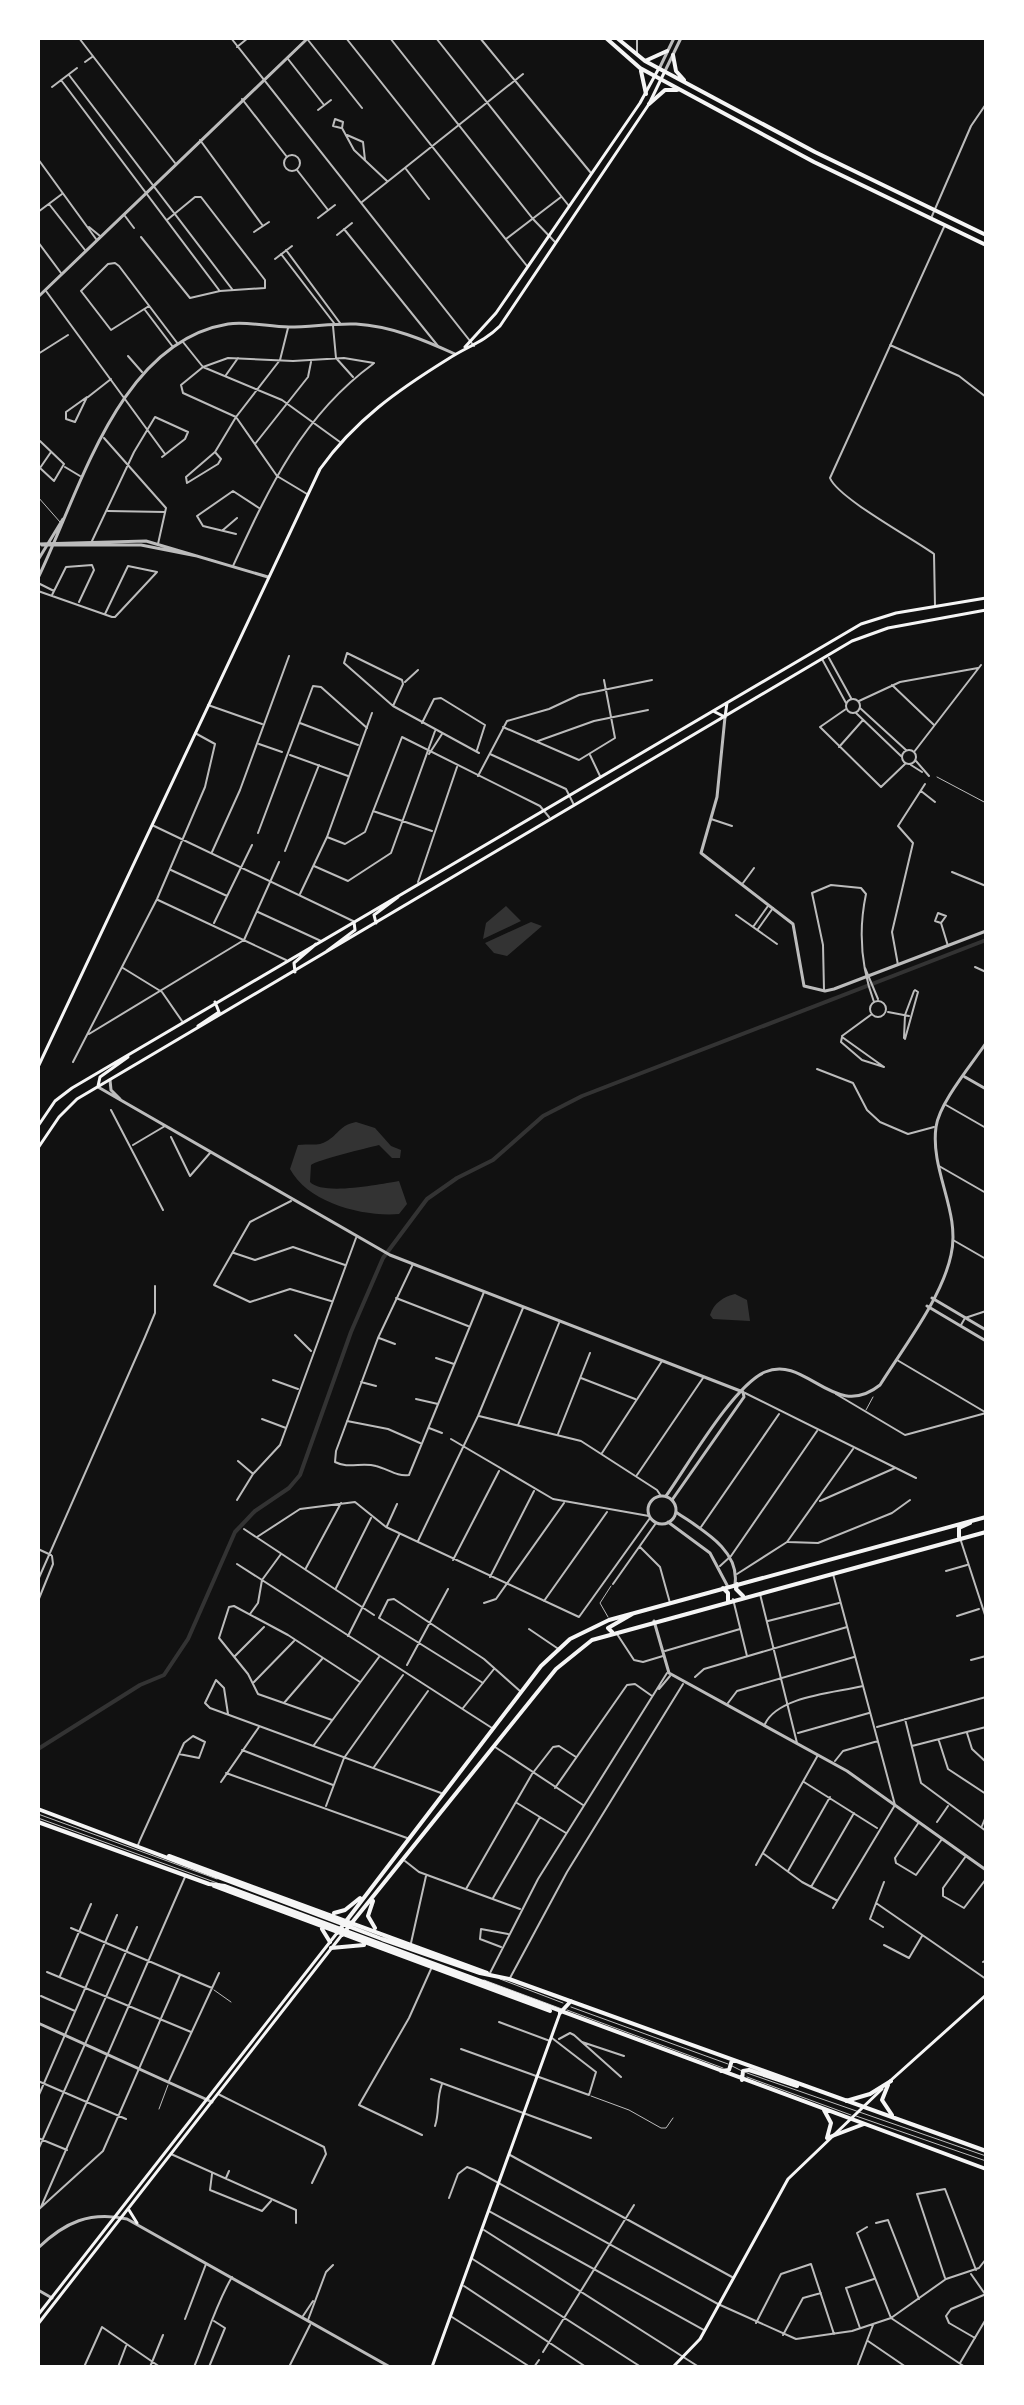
<svg xmlns="http://www.w3.org/2000/svg" width="1024" height="2405" font-family="'Golos Text',sans-serif">
<style>
.water{fill:#333}
.lines{fill:none;stroke-linecap:round;stroke-linejoin:round}
.canal{stroke:#333;stroke-width:4}
.service{stroke:#bcbcbc;stroke-width:1}
.minor{stroke:#bcbcbc;stroke-width:2}
.tertiary{stroke:#bcbcbc;stroke-width:3}
.secondary{stroke:#f5f5f5;stroke-width:3}
.primary{stroke:#f5f5f5;stroke-width:4}
</style>
<rect width="100%" height="100%" fill="#111"/>
<!-- water -->
<path class="water" d="M506 906 521 921 483 939 486 923Z
M531 922 542 926 507 956 494 953 485 943Z
M356 1122 375 1128 391 1146 401 1150 400 1158H392L379 1145C367 1148 317 1160 311 1165L310 1182C323 1196 380 1184 399 1181L407 1204 399 1214C363 1217 308 1203 290 1169L298 1145C308 1143 318 1147 327 1141 339 1134 340 1125 356 1122Z
M735 1294 747 1300 750 1321 713 1319 710 1315C714 1303 723 1297 735 1294Z"/>
<g class="lines">
<!-- canal -->
<path class="canal" d="M38 1749 140 1685 164 1675 188 1639 235 1532 255 1511 289 1488 300 1475 351 1332 383 1258 427 1199 457 1178 493 1160 543 1116 582 1096 986 940"/>
<!-- service -->
<path class="service" d="M38 497 60 522
M937 777 986 803
M866 1410 873 1397
M608 1617 600 1603 611 1586
M38 1814 217 1879
M38 1818 220 1884
M500 1979 563 2003
M484 1980 562 2009
M214 1990 231 2002
M571 2007 728 2064
M567 2010 723 2068
M732 2066 742 2071
M747 2073 986 2156
M747 2077 851 2115
M591 2096 629 2110 661 2128H666L673 2118
M159 2109 168 2085
M856 2116 986 2161"/>
<!-- minor -->
<path class="minor" d="M79 38 175 163
M231 38 474 346
M346 38 527 266
M390 38 533 219 555 242
M436 38 569 206
M480 38 591 173
M308 40 362 108
M237 47 248 38
M637 53V38
M288 59 324 105
M85 62 92 57
M69 75 232 289
M61 80 219 290
M52 87 77 68
M242 99 287 157
M318 110 331 100
M335 119 343 122 342 128 354 150 387 181
M335 119 333 126 341 128
M347 135 363 142 365 160
M200 140 263 226
M284 163a8 8 0 1 1 16 0a8 8 0 1 1-16 0Z
M38 159 96 239
M406 169 429 199
M297 170 328 210
M362 202 523 74
M49 204 85 250
M38 212 62 194
M125 216 134 228
M932 216 971 126 986 104
M318 218 335 205
M89 227 100 236
M344 229 438 346
M254 232 269 222
M337 235 352 223
M141 237 190 298 220 291 265 288V280L201 197H195L167 220
M506 239 561 197
M38 242 61 273
M286 250 340 323
M281 254 334 323
M275 259 292 246
M46 291 165 454
M149 306 111 330 81 291 108 264 115 263 119 266 178 344
M145 310 173 347
M333 326 336 358 353 377
M183 342 203 367 282 400 340 442
M890 345 959 376 986 397
M38 354 68 335
M128 356 142 372
M226 375 238 358
M87 397 75 422 66 419V412Z
M88 397 111 379
M104 438 166 508 158 544
M40 441 64 464 54 481 40 468 51 452
M255 444 308 377 311 362
M215 452 236 417 280 360 288 328
M215 452 221 459 218 464 187 483 186 477Z
M65 467 80 476
M307 494 277 476 236 417 183 393 181 385 203 367 228 358 293 361 344 358 374 363
M108 511 165 512
M223 530 237 518
M236 534 203 526 197 516 233 491 259 508
M92 541 134 452 155 417 188 432 185 439 162 457
M233 566C269 488 302 416 373 364
M38 583 54 591
M38 591 112 617H115L157 572 128 566 105 614
M52 595 66 567 92 565 94 570 79 602
M935 606 934 554C912 538 838 498 830 478L944 227
M829 658 851 698
M822 659 846 703
M405 682 418 670
M892 685 934 725
M846 706a7 7 0 1 1 14 0a7 7 0 1 1-14 0Z
M859 701 900 682 978 668
M208 705 262 724
M393 706 403 684 402 680 347 653 344 663 393 706 479 753
M860 708 906 750
M846 709 820 727 881 787 905 764
M856 713 901 756
M300 723 358 745
M422 723 434 699 441 698 485 725 477 750
M503 727 579 760 615 738 604 680
M538 741 594 721 648 710
M259 744 282 752
M839 747 863 720
M902 757a7 7 0 1 1 14 0a7 7 0 1 1-14 0Z
M914 752 981 665
M429 754 442 734
M490 754 566 789 574 805
M290 755 348 776
M590 755 600 776
M916 761 929 776
M911 765 922 772
M478 776 507 721 549 709 579 695 652 680
M921 791 935 802
M373 811 432 831
M711 819 732 826
M152 825 353 921
M258 833 313 686 321 687 367 728
M327 837 345 844 365 832 402 737 540 806 549 817
M285 851 319 765
M212 852 240 790 289 656
M314 866 348 881 391 853 435 731
M171 870 227 896
M952 872 986 886
M418 882 457 767
M743 883 754 868
M300 894 327 837 372 713
M158 900 286 960
M258 912 321 941
M736 915 777 944
M214 923 252 845
M941 923 935 921 938 913 946 916 941 923 948 946
M753 927 768 906
M758 929 773 908
M898 965 892 932 913 843 898 826 925 784
M975 967 986 972
M123 968 162 992 182 1021
M865 968 878 999
M824 990 823 945 812 893 831 885 861 888 866 894C858 932 861 967 874 1002
M870 1009a8 8 0 1 1 16 0a8 8 0 1 1-16 0Z
M888 1012 909 1016
M89 1034 244 940 279 862
M842 1036 872 1014
M842 1037 841 1042 862 1060 884 1067
M842 1037 884 1067
M904 1038 905 1015 914 991
M905 1039 918 992 915 990
M73 1062 157 899 205 787 215 744 195 733
M817 1069 853 1083 867 1110 880 1122 908 1134 934 1127
M946 1105 986 1128
M111 1110 163 1210
M171 1137 190 1176 210 1153
M133 1145 165 1126
M939 1166 986 1193
M291 1201 250 1222 214 1285 250 1302 290 1289 331 1301
M953 1240 986 1259
M234 1253 255 1260 293 1247 345 1265
M413 1264 378 1338 336 1451 335 1462C348 1469 362 1462 376 1466 388 1469 397 1477 409 1475L484 1292
M396 1298 468 1326
M961 1325 965 1318 986 1311
M295 1335 311 1351
M379 1338 395 1344
M436 1358 454 1364
M897 1360 985 1412
M581 1378 635 1399
M273 1380 298 1389
M361 1382 376 1386
M745 1393 916 1478
M836 1394 905 1435 986 1413
M416 1399 438 1404
M479 1416 581 1441 657 1490 661 1496
M262 1419 286 1428
M347 1421 388 1429 420 1443
M518 1425 559 1323
M429 1428 442 1433
M558 1434 590 1353
M451 1439 553 1499 649 1516
M602 1453 662 1361
M238 1461 252 1473
M637 1475 703 1378
M237 1500 253 1474 280 1445 356 1238
M820 1501 895 1468
M387 1526 397 1504
M701 1527 779 1414
M244 1529 374 1615
M257 1537 300 1509 355 1502 386 1527 579 1617 650 1518
M960 1538 986 1618
M418 1541 478 1416 523 1308
M788 1542 818 1543 892 1513 910 1500
M640 1547 660 1567 670 1603
M38 1549 51 1555
M453 1560 499 1471
M237 1564 492 1728
M720 1566 731 1556 817 1431
M306 1568 341 1503
M946 1571 967 1565
M737 1574 787 1542 853 1449
M490 1577 534 1491
M38 1580 145 1337 155 1313V1286
M613 1584 656 1523
M336 1588 371 1518
M760 1594 797 1743
M733 1599 747 1656
M38 1601 53 1564 52 1556
M544 1601 607 1512
M484 1603 496 1599 564 1503
M250 1614 258 1603 262 1580 281 1554
M957 1616 979 1609
M768 1621 839 1603
M529 1629 557 1648
M617 1634 634 1660 643 1662 663 1656
M348 1636 399 1535
M665 1651 740 1629
M235 1656 264 1627
M971 1660 986 1656
M407 1665 448 1589
M695 1677 704 1669 847 1627
M254 1682 294 1641
M483 1683 379 1618 388 1600 394 1599 484 1659 520 1691
M659 1689 670 1676
M284 1703 322 1659
M728 1703 737 1691 854 1657
M463 1708 494 1669
M228 1714 224 1688 216 1680 205 1703 210 1708 441 1793
M905 1719 921 1783 986 1831
M332 1720 258 1694 248 1674 219 1638 229 1607 234 1606 288 1635 360 1682
M765 1724C778 1696 835 1693 863 1686
M877 1727 986 1697
M798 1733 869 1713
M967 1733 972 1749 986 1762
M939 1741 948 1769 986 1794
M314 1745 379 1657
M912 1746 986 1727
M495 1747 583 1805
M242 1750 333 1785
M835 1761 843 1751 878 1741
M374 1767 428 1691
M226 1773 407 1838
M221 1782 259 1727
M804 1782 877 1828
M555 1788 627 1685 635 1684 652 1696
M517 1803 566 1833
M326 1806 344 1758 403 1675
M919 1822 895 1858 896 1863 916 1875 942 1839
M937 1822 948 1806
M982 1826 986 1816
M138 1845 140 1840 184 1743 193 1736 205 1742 199 1758 179 1754
M764 1854 802 1882 836 1900
M966 1856 943 1888V1896L964 1908 986 1879
M405 1861 419 1872 520 1909
M756 1865 818 1755
M788 1871 830 1797
M811 1887 854 1813
M466 1889 532 1774 553 1747 559 1746 576 1757
M493 1898 540 1817
M876 1903 986 1979
M833 1908 895 1805 833 1574
M883 1927 870 1919 884 1882
M71 1928 212 1988
M411 1943 426 1876
M884 1945 909 1958 922 1936
M501 1947 480 1939 481 1929 508 1934
M983 1962 986 1960
M47 1972 191 2032
M490 1973 538 1879 667 1673
M60 1976 91 1904
M510 1978 567 1872 683 1684
M41 1996 75 2011
M499 2022 550 2041
M559 2039 570 2033 574 2035 621 2077
M582 2042 624 2056
M461 2049 589 2095 596 2072 552 2038
M431 2079 591 2138
M38 2081 126 2119
M169 2081 219 1973
M218 2094 324 2147 326 2154 312 2183
M38 2097 117 1915
M435 2126C440 2111 436 2100 442 2084
M422 2135 359 2105 409 2018 431 1969
M38 2138 67 2150
M38 2150 137 1927
M171 2154 296 2210V2223
M510 2155 732 2277
M212 2174 210 2190 262 2211 271 2201
M226 2178 229 2171
M449 2198 458 2174 467 2167 475 2170 718 2304 796 2339 852 2331 891 2318 946 2279 979 2268 986 2259
M41 2207 185 1877
M38 2210 103 2151 180 1975
M489 2211 704 2330
M876 2223 888 2220 919 2299
M867 2227 857 2233 891 2318 965 2367
M484 2230 699 2367
M471 2258 641 2367
M971 2274 985 2294
M945 2278 917 2194 945 2189 976 2270
M464 2286 586 2367
M303 2316 313 2301
M452 2317 530 2367
M185 2319 206 2264
M308 2320 326 2272 333 2265
M756 2323 781 2274 811 2264 834 2334
M860 2328 846 2288 874 2279
M783 2335 803 2298 821 2293
M975 2338 949 2323 946 2316 951 2309 986 2294
M868 2341 906 2367
M543 2352 634 2205
M960 2363 986 2319
M84 2367 102 2327 160 2367
M118 2367 126 2346
M150 2367 163 2335
M194 2367C207 2336 215 2306 232 2277
M209 2367 225 2328 214 2321
M289 2367 310 2325
M534 2367 539 2360
M857 2367 873 2325"/>
<!-- tertiary -->
<path class="tertiary" d="M660 67 674 38
M665 71 681 38
M38 297 308 38
M38 544 146 541 268 577
M42 545H141L197 556
M38 560 63 519
M38 578C80 492 118 342 228 324 248 321 269 327 289 327 311 327 334 323 356 324 391 326 424 340 455 354
M725 717 717 797 701 853 793 924 804 986 825 991 834 989 986 931
M965 1077 986 1089
M110 1080 111 1090 120 1099
M98 1087 390 1255 743 1392
M932 1298 986 1330
M927 1306 986 1341
M648 1510a14 14 0 1 1 28 0a14 14 0 1 1-28 0Z
M666 1496C688 1465 733 1386 765 1372 806 1354 834 1422 880 1385 903 1348 942 1298 951 1255 961 1212 930 1171 936 1127 939 1103 972 1064 986 1043
M672 1500 744 1397 743 1392
M676 1512C700 1529 740 1549 735 1584
M668 1522 710 1553 728 1587
M654 1621 669 1673 847 1771 986 1870
M38 2023 212 2102
M38 2248C65 2222 90 2211 127 2219L390 2367
M38 2290 52 2298"/>
<!-- secondary -->
<path class="secondary" d="M465 347 496 313 640 103 659 68
M713 711 725 717 727 703
M376 923 374 915 398 897
M327 951 355 930 354 922
M295 972 294 963 316 944
M198 1026 219 1012 215 1002
M38 1067 320 469C355 420 398 390 448 359 466 347 484 342 500 326L649 104 664 73
M98 1086 100 1077 128 1057
M38 1126 55 1101 72 1088 861 624 896 613 986 598
M38 1148 59 1117 77 1099 852 641 888 628 986 610
M890 2081 986 1995
M129 2210 137 2223
M38 2315 337 1933
M38 2324 341 1936
M432 2367 560 2013
M673 2367 700 2339 788 2179 882 2089"/>
<!-- primary -->
<path class="primary" d="M606 38 640 68 814 162 986 245
M617 38 645 61 815 152 986 235
M673 55 676 71 684 80
M645 61 667 51
M641 71 646 94
M649 104 665 90H677
M959 1537V1528L970 1523
M737 1584 736 1589 743 1596
M723 1588 728 1593V1601
M612 1632 608 1628 634 1613
M38 1809 382 1939 480 1973 509 1979 986 2151
M38 1822 209 1884 225 1886 986 2169
M169 1856 487 1973
M214 1886 550 2011
M373 1901 368 1916 375 1928
M334 1913 345 1910 360 1898
M322 1929 330 1942
M337 1933 541 1666 570 1639 609 1620 986 1517
M342 1935 556 1669 592 1640 986 1532
M331 1948 364 1945
M560 2013 571 2001
M721 2071 729 2070 732 2060
M742 2080 743 2071 749 2070 797 2086
M888 2085 882 2100 892 2115
M846 2101 870 2094 891 2081
M824 2110 831 2123 827 2138
M827 2138 864 2124"/>
</g>
<!-- border -->
<rect width="1024" height="2405" fill="none" stroke="#ffffff" stroke-width="80"/>
</svg>
